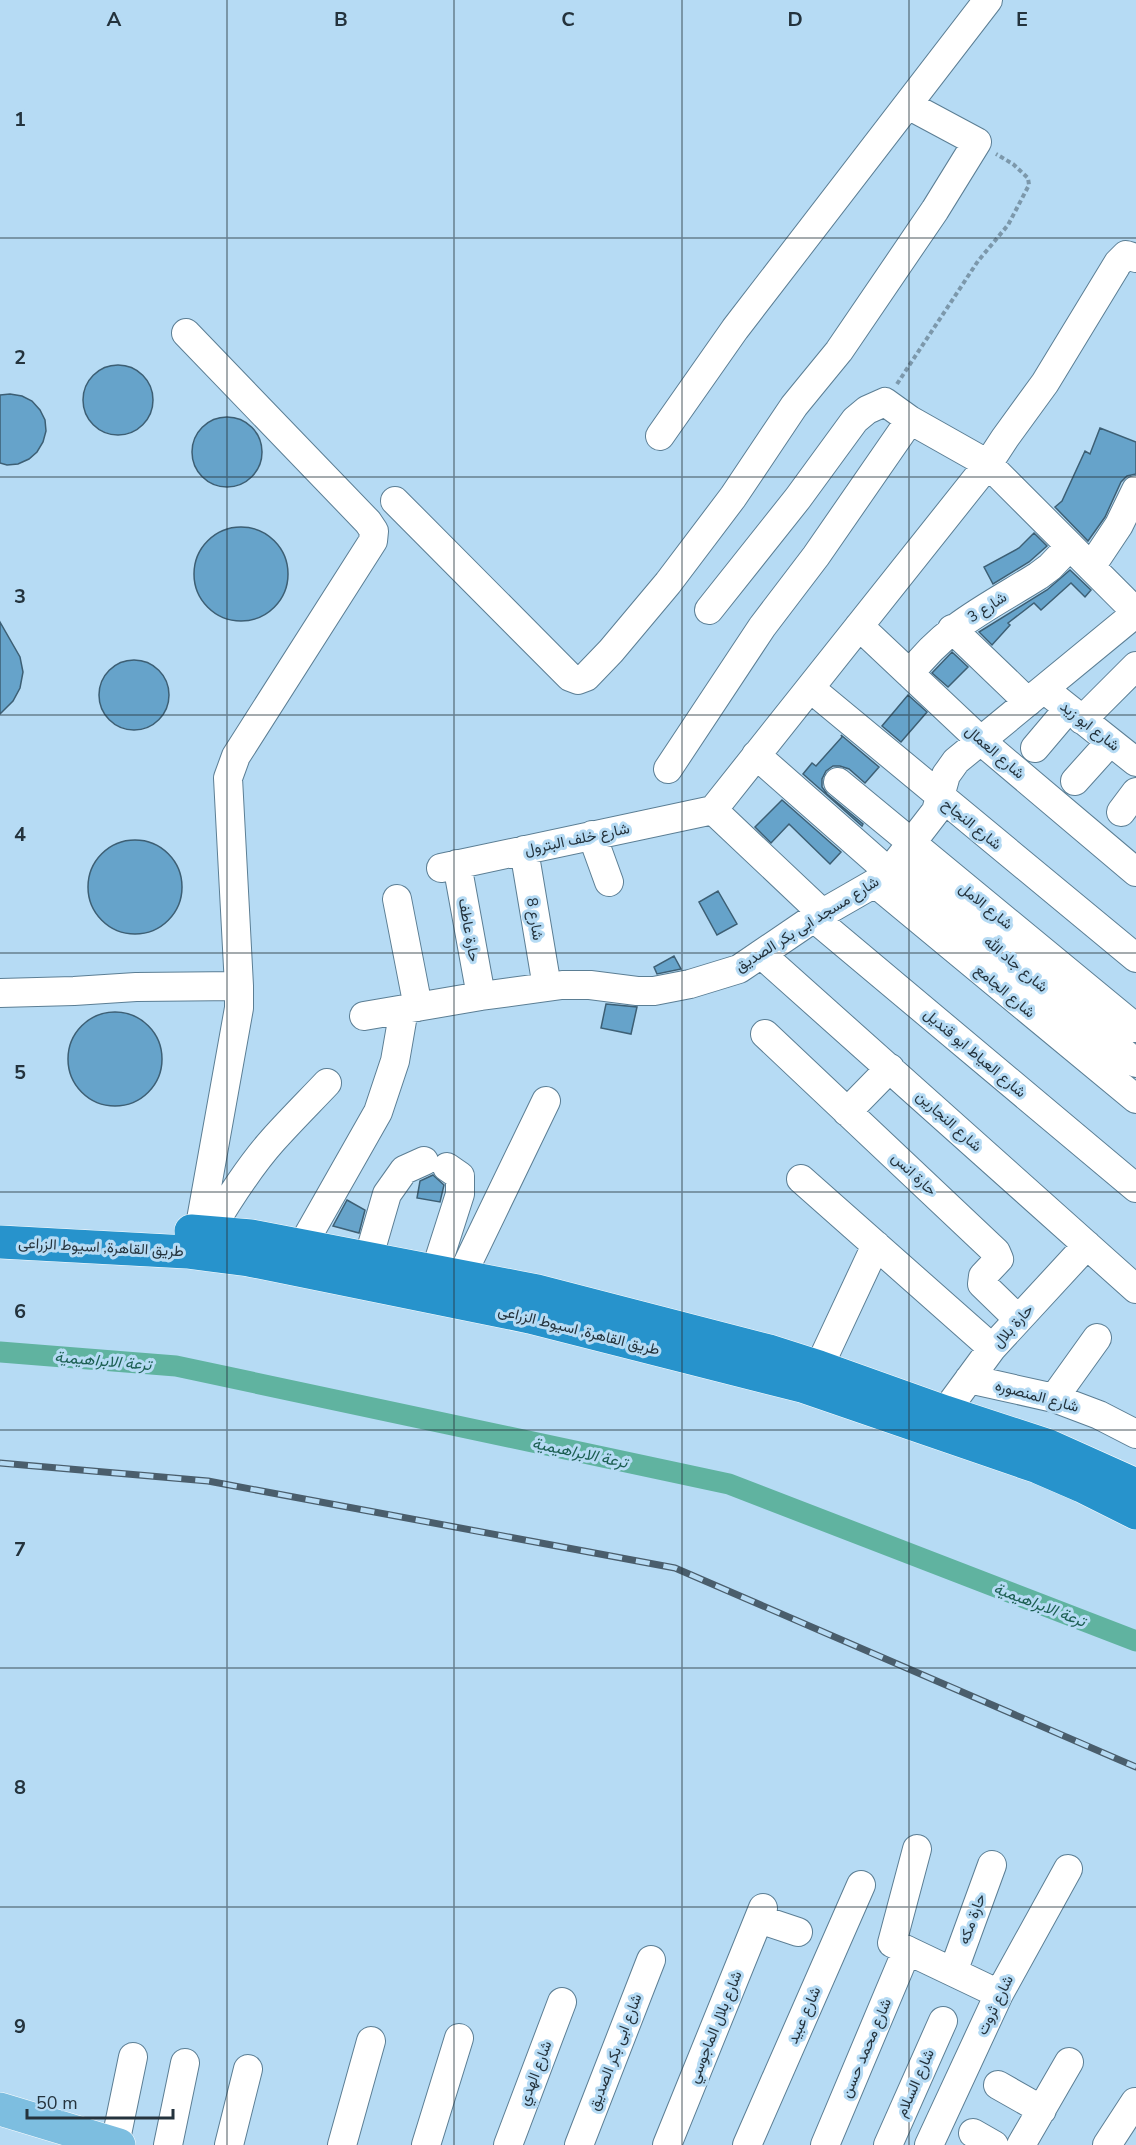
<svg xmlns="http://www.w3.org/2000/svg" width="1136" height="2145" font-family="'Nunito Sans',Vazirmatn,sans-serif">
<style>
.lines{fill:none;stroke-linecap:round;stroke-linejoin:round}
.canal{stroke:#60b3a0;stroke-width:21}
.building{fill:#66a3ca;stroke:#3d5f74;stroke-width:1.5}
.minor-casing{stroke:#5b7e94;stroke-width:30}
.major-casing{stroke:#fff;stroke-width:34}
.highway-casing{stroke:#fff;stroke-width:34}
.path{stroke:#7c98ab;stroke-width:4;stroke-dasharray:4.5 3;stroke-linecap:butt}
.minor{stroke:#fff;stroke-width:28}
.major{stroke:#7dbee0;stroke-width:33}
.highway{stroke:#2793cc;stroke-width:33}
.rail-casing{stroke:#4a5e6c;stroke-width:7}
.rail{stroke:#b6dbf4;stroke-width:4.5;stroke-dasharray:14;stroke-linecap:butt}
.grid{fill:none;stroke:#24333d;stroke-width:1.5;stroke-opacity:0.55}
.labels{text-anchor:middle;stroke-width:6;stroke-linejoin:round;paint-order:stroke}
.street-label{font-size:15px;fill:#24333d;stroke:#b6dbf4}
.water-label{font-size:16px;font-style:italic;fill:#1c5f52;stroke:#b6dbf4}
.grid-label{font-size:20px;text-anchor:middle;font-weight:bold;fill:#24333d;stroke:#b6dbf4;stroke-width:6;stroke-linejoin:round;paint-order:stroke}
</style>
<rect width="100%" height="100%" fill="#b6dbf4"/>
<g class="lines">
<!-- canal -->
<path class="canal" d="M0 1352 176 1366 729 1484 1136 1641"/>
</g>
<!-- building -->
<path class="building" d="M83 400a35 35 0 1 1 70 0a35 35 0 1 1-70 0Z
M10 394 22 396 32 401 40 410 45 420 46 431 43 442 37 452 29 459 18 464 7 465 0 463V395Z
M192 452a35 35 0 1 1 70 0a35 35 0 1 1-70 0Z
M1100 428 1136 442V474L1127 476 1121 482 1105 517 1088 541 1055 507 1062 501 1085 451 1090 454Z
M194 574a47 47 0 1 1 94 0a47 47 0 1 1-94 0Z
M1034 533 1047 546 1029 562 993 584 984 567 1019 548Z
M1070 570 1091 590 1085 597 1071 583 1041 610 1034 603 1008 623 1010 625 992 645 979 632 1047 590Z
M0 622 20 657 23 672 20 688 13 701 0 714Z
M952 652 968 667 948 687 932 673Z
M99 695a35 35 0 1 1 70 0a35 35 0 1 1-70 0Z
M908 695 927 712 901 742 882 726Z
M841 735 879 767 865 783 849 769 840 766H833L826 771 822 779V787L827 794 863 824 862 826 803 774 812 763 816 766 842 737Z
M782 800 841 852 830 864 789 824 771 843 755 827Z
M88 887a47 47 0 1 1 94 0a47 47 0 1 1-94 0Z
M718 891 737 924 717 935 699 902Z
M674 956 681 969 657 974 654 967Z
M606 1004 637 1007 631 1034 601 1028Z
M68 1059a47 47 0 1 1 94 0a47 47 0 1 1-94 0Z
M433 1175 444 1185 440 1202 417 1198 420 1181Z
M347 1200 365 1210 359 1233 333 1226Z"/>
<g class="lines">
<!-- minor casing -->
<g class="minor-casing">
<path id="minor" d="M186 333 368 522 374 531 373 541 236 756 228 778 239 986V1008L199 1231
M660 436 735 329 988 0
M395 501 570 677 578 680 586 677 611 651 668 583 733 497 794 406 839 351 935 210 977 142 908 105
M1091 567 1119 525 1136 490
M709 610 798 498 855 420 867 410 885 402 910 420 988 464 1136 612
M859 626 981 741 1136 872
M952 629 1028 702
M910 674C944 627 990 606 1038 576L1050 567 1070 546
M810 688 1136 958
M1044 689 1136 762
M1082 720 1136 666
M1035 748 1068 709
M756 755 889 872
M668 769 762 627 816 556 910 420
M1075 781 1110 742
M838 782 1136 1028
M713 810 988 464 1005 438 1045 383 1118 263 1126 255 1136 258
M713 810 822 913
M1121 812 1136 792
M592 835 609 882
M524 850 547 987
M457 864 481 996
M896 865 1136 1063
M441 868 713 810
M875 883 1136 1099
M397 899 418 1007
M814 918 1136 1188
M761 954 1136 1289
M0 993 74 991 136 987 239 986
M364 1016 481 996 562 985H590L637 991H654L690 984 739 969 814 918 875 883 889 872 936 811 946 775 956 761 1136 613
M765 1034 996 1252 999 1259 983 1276 982 1284 1018 1319
M847 1112 890 1068
M801 1179 992 1348
M209 1232C228 1200 248 1168 273 1140 290 1121 309 1102 327 1083
M302 1246 378 1112 395 1061 404 1009
M435 1272 460 1194V1176L447 1167
M461 1277 546 1101
M362 1280 387 1194 404 1170 424 1161
M819 1367 876 1245
M969 1379 1054 1398 1099 1415 1136 1434
M1054 1398 1097 1338
M945 1412 992 1348 1087 1245
M917 1849 892 1943 999 1994
M759 1919 798 1932
M953 1972 992 1865
M998 2085 1042 2110
M973 2133 994 2145
M115 2144 133 2057
M168 2145 185 2063
M229 2145 248 2069
M342 2145 371 2041
M426 2145 459 2038
M508 2145 562 2002
M579 2145 651 1960
M667 2145 763 1908
M747 2145 861 1885
M825 2145 907 1950
M888 2145 943 2021
M929 2145 999 1994 1068 1869
M1021 2145 1069 2062
M1107 2145 1135 2102"/>
</g>
<!-- major casing -->
<g class="major-casing">
<path id="major" d="M0 2109 119 2145"/>
</g>
<!-- highway casing -->
<g class="highway-casing">
<path id="highway" d="M191 1231 251 1236 537 1291 769 1351 819 1367 945 1412 1049 1446 1136 1485
M0 1242 187 1252 249 1260 530 1317 802 1386 1038 1467 1082 1486 1136 1513"/>
</g>
<!-- path -->
<path class="path" d="M897 384 978 261 1008 225 1029 185 1028 178 1013 164 996 154"/>
<!-- minor -->
<use href="#minor" class="minor"/>
<!-- major -->
<use href="#major" class="major"/>
<!-- highway -->
<use href="#highway" class="highway"/>
<!-- rail casing -->
<g class="rail-casing">
<path id="rail" d="M0 1463 208 1481 675 1568 1136 1767"/>
</g>
<!-- rail -->
<use href="#rail" class="rail"/>
</g>
<!-- grid -->
<path class="grid" d="M227 0V2145M454 0V2145M682 0V2145M909 0V2145M0 238H1136M0 477H1136M0 715H1136M0 953H1136M0 1192H1136M0 1430H1136M0 1668H1136M0 1907H1136"/>
<g class="labels">
<!-- street labels -->
<g class="street-label">
<text transform="translate(987 607) rotate(-32)" y="5">شارع 3</text>
<text transform="translate(1090 726) rotate(38)" y="5">شارع ابو زيد</text>
<text transform="translate(995 752) rotate(41)" y="5">شارع العمال</text>
<text transform="translate(972 824) rotate(39)" y="5">شارع النجاح</text>
<text transform="translate(577 839) rotate(-12)" y="5">شارع خلف البترول</text>
<text transform="translate(986 906) rotate(39)" y="5">شارع الامل</text>
<text transform="translate(535 919) rotate(81)" y="5">شارع 8</text>
<text transform="translate(807 924) rotate(-32)" y="5">شارع مسجد ابى بكر الصديق</text>
<text transform="translate(469 930) rotate(80)" y="5">حارة عاطف</text>
<text transform="translate(1016 964) rotate(40)" y="5">شارع جاد الله</text>
<text transform="translate(1005 991) rotate(40)" y="5">شارع الجامع</text>
<text transform="translate(975 1053) rotate(40)" y="5">شارع العياط ابو قنديل</text>
<text transform="translate(949 1121) rotate(42)" y="5">شارع النجارين</text>
<text transform="translate(914 1174) rotate(43)" y="5">حارة انس</text>
<text transform="translate(101 1247) rotate(3)" y="5">طريق القاهرة, اسيوط الزراعى</text>
<text transform="translate(1013 1326) rotate(-48)" y="5">حارة بلال</text>
<text transform="translate(579 1330) rotate(14)" y="5">طريق القاهرة, اسيوط الزراعى</text>
<text transform="translate(1037 1396) rotate(15)" y="5">شارع المنصوره</text>
<text transform="translate(972 1919) rotate(-70)" y="5">حارة مكه</text>
<text transform="translate(995 2005) rotate(-64)" y="5">شارع ثروت</text>
<text transform="translate(804 2015) rotate(-66)" y="5">شارع عبيد</text>
<text transform="translate(715 2027) rotate(-68)" y="5">شارع بلال الماجوسي</text>
<text transform="translate(866 2048) rotate(-67)" y="5">شارع محمد حسن</text>
<text transform="translate(615 2052) rotate(-69)" y="5">شارع ابى بكر الصديق</text>
<text transform="translate(535 2073) rotate(-69)" y="5">شارع الهدي</text>
<text transform="translate(915 2083) rotate(-66)" y="5">شارع السلام</text>
</g>
<!-- water labels -->
<g class="water-label">
<text transform="translate(103 1360) rotate(5)" y="6">ترعة الابراهيمية</text>
<text transform="translate(580 1452) rotate(12)" y="6">ترعة الابراهيمية</text>
<text transform="translate(1040 1604) rotate(21)" y="6">ترعة الابراهيمية</text>
</g>
</g>
<g class="grid-label">
<text x="114" y="26">A</text>
<text x="341" y="26">B</text>
<text x="568" y="26">C</text>
<text x="795" y="26">D</text>
<text x="1022" y="26">E</text>
<text x="20" y="126">1</text>
<text x="20" y="364">2</text>
<text x="20" y="603">3</text>
<text x="20" y="841">4</text>
<text x="20" y="1079">5</text>
<text x="20" y="1318">6</text>
<text x="20" y="1556">7</text>
<text x="20" y="1794">8</text>
<text x="20" y="2033">9</text>
</g>
<!-- scale -->
<path d="M27 2109v9h146v-9" fill="none" stroke="#24333d" stroke-width="3"/>
<text x="36" y="2109" font-size="18" fill="#24333d" stroke="#b6dbf4" stroke-width="4.5" paint-order="stroke">50 m</text>
</svg>
